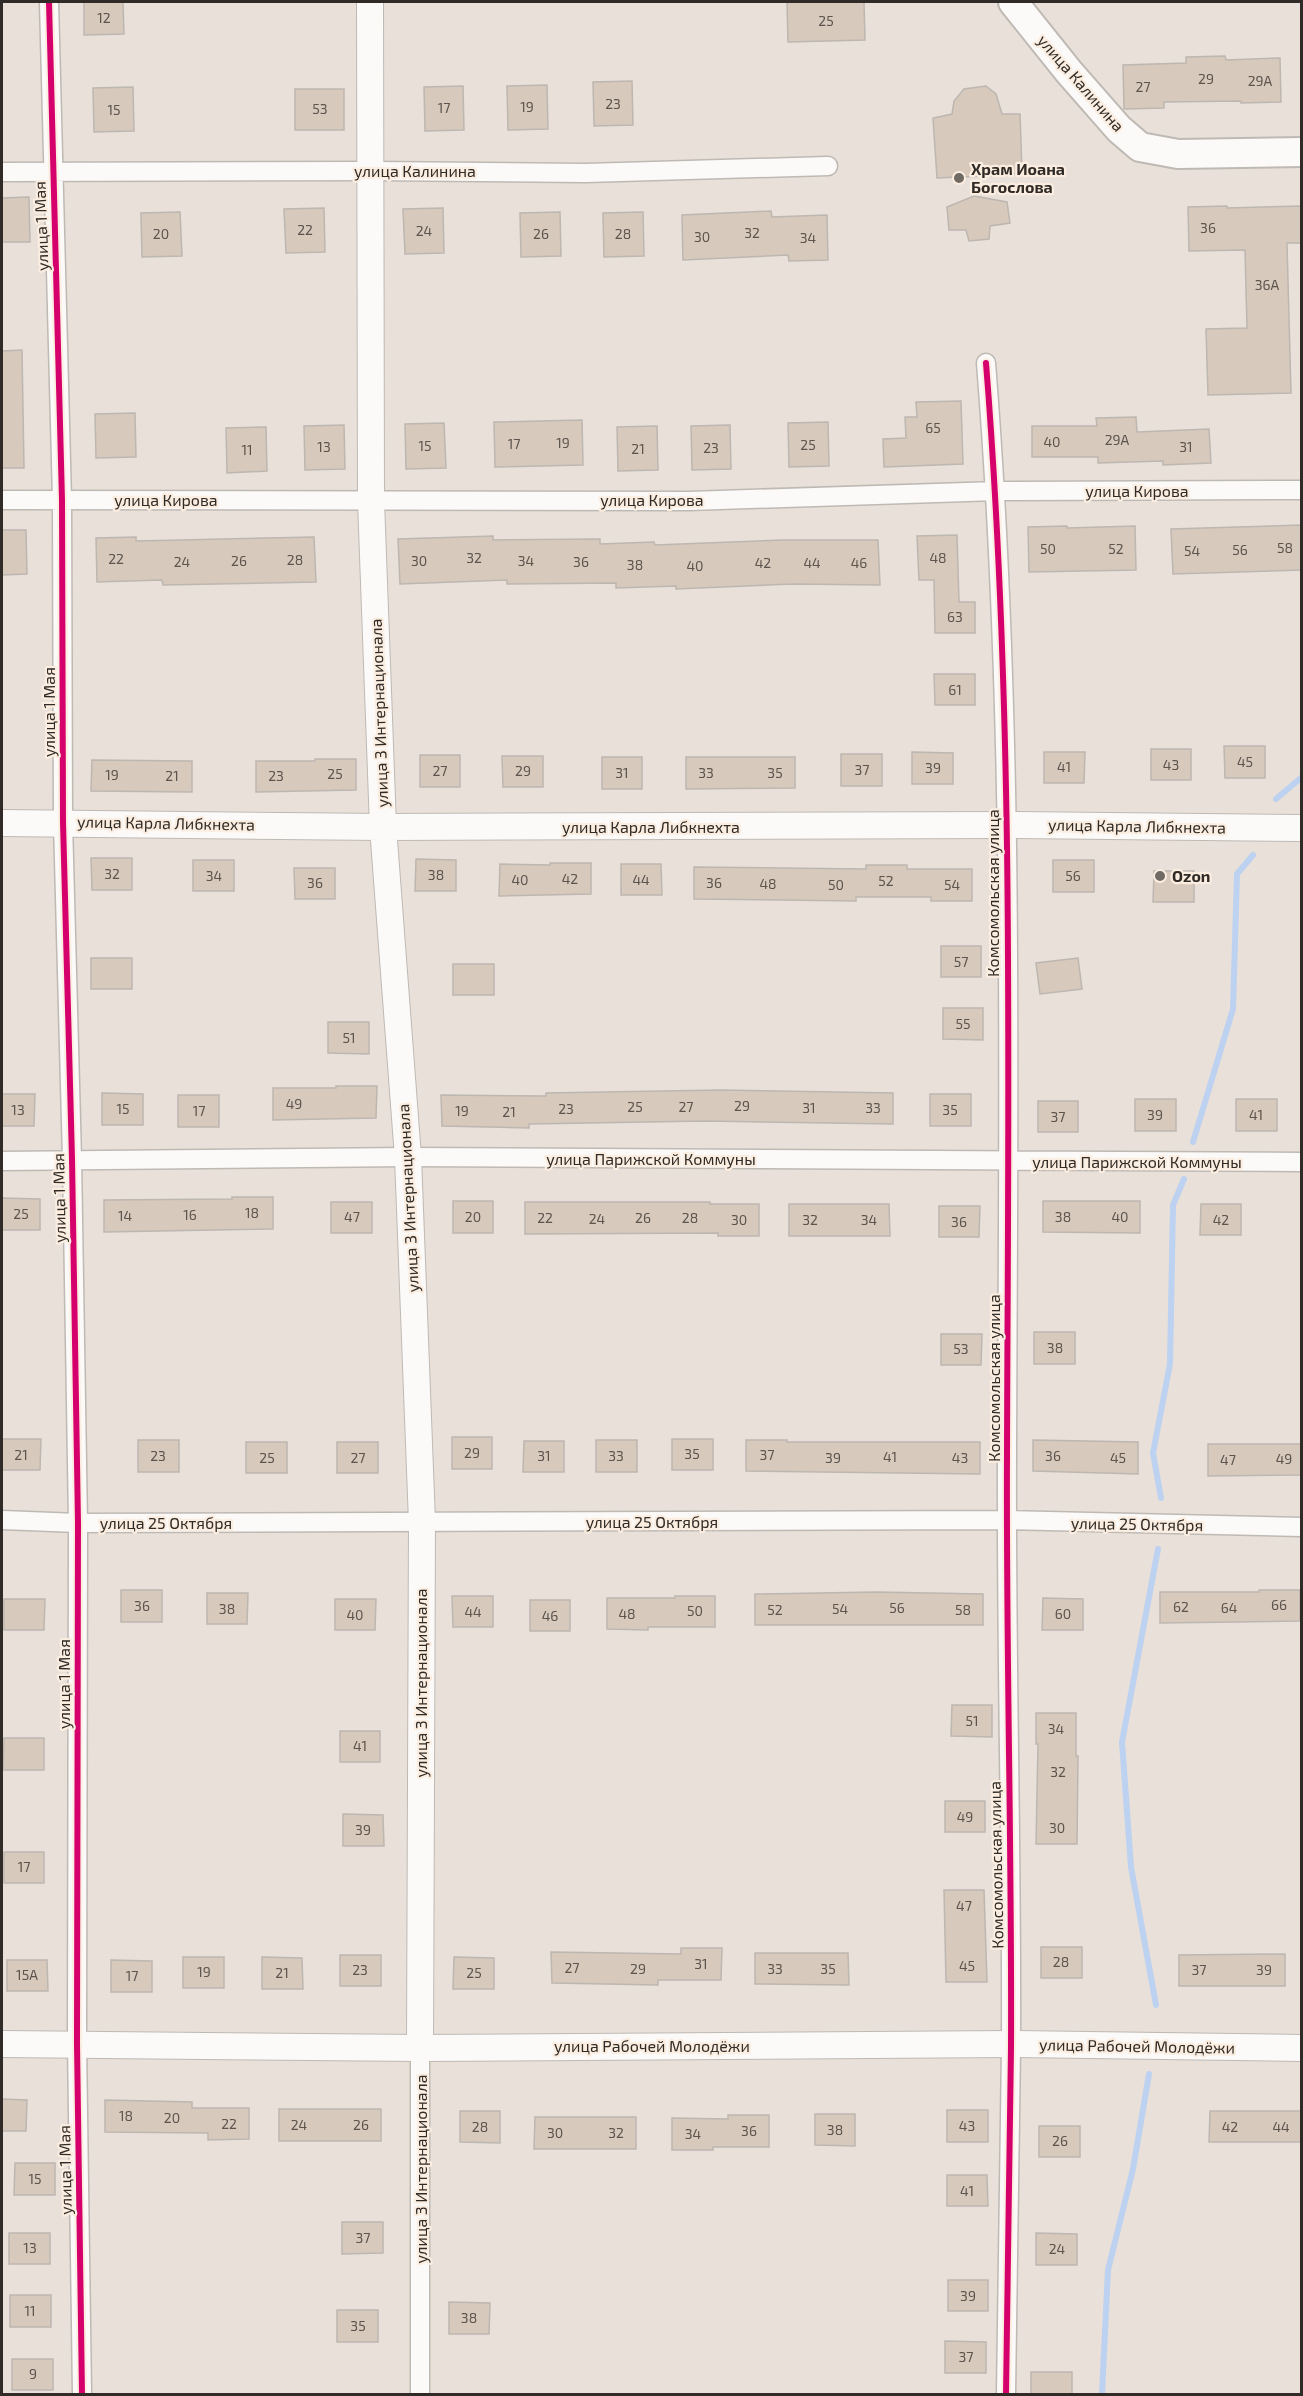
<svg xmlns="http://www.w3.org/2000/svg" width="1303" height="2396" font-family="'Exo 2',sans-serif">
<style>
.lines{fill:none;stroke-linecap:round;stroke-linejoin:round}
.stream{stroke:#bdd1f0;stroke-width:6}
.building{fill:#d7c9bc;stroke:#bdb7b1;stroke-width:1.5}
.street-casing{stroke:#bfb9b4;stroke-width:21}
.secondary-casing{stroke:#bfb9b4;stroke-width:28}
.primary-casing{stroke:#bfb9b4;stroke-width:32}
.street{stroke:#fcfaf9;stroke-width:18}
.secondary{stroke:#fcfaf9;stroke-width:26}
.primary{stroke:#fcfaf9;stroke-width:28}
.cycleway-casing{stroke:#fbede0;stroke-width:10}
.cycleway{stroke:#d6006c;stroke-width:6}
.poi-dot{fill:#706a65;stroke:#fbede0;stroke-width:2}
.labels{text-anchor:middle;stroke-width:4.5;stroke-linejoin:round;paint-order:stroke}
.number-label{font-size:14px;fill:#5c544d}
.street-label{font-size:16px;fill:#302b26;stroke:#fbede0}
.poi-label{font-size:16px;font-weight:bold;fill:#302b26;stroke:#fbede0;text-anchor:start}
</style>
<rect width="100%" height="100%" fill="#e8e0d9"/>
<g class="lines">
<!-- stream -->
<path class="stream" d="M1276 799 1302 777
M1193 1142 1233 1009 1237 874 1253 855
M1161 1498 1153 1453 1170 1364 1173 1205 1184 1179
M1156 2005 1131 1867 1122 1742 1158 1549
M1102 2394 1108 2270 1133 2169 1149 2074"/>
</g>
<!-- building -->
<path class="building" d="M84 2H123L124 34 84 35Z
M787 2H864L865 40 788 42Z
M1225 56 1226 60 1280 58 1281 102 1241 103V101L1164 102V108L1124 109 1123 65 1186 63V57Z
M632 81 633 125 594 126 593 82Z
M547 85 548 129 508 130 507 86Z
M463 86 464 130 425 131 424 87Z
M986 86 996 94 1002 114H1020L1022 172 1010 175 937 178 933 118 952 114 954 101 964 89Z
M133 87 134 131 94 132 93 88Z
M295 89H344V130H295Z
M974 196 1007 202 1010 223 990 226 989 239 969 241 966 230H949L947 207Z
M29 197 30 242H2V198Z
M1227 206V208L1302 206V243H1287L1291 393 1208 395 1206 329 1247 328 1245 250 1189 251 1188 207Z
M324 208 325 252 286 253 284 209Z
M443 208 444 253 405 254 403 209Z
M771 211 772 217 827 215 828 260 789 261 788 255 683 260 682 215Z
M180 212 182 256 142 257 141 213Z
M560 212 561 256 521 257 520 213Z
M643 212 644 256 604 257 603 213Z
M22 350 24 468H2V351Z
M961 401 963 464 884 467 883 439 906 438 905 417H917L916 402Z
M135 413 136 457 96 458 95 414Z
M1136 417 1137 432 1209 429 1211 463 1163 465V461L1098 463V457H1032V426H1097L1096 418Z
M582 420 583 465 495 467 494 422Z
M828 422 829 466 789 467 788 423Z
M444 423 446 468 406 469 405 424Z
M344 425 345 469 305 470 304 426Z
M730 425 731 469 692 470 691 426Z
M657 426 658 470 618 471 617 427Z
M266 427 267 471 227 473 226 428Z
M1302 525V570L1173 574 1171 529Z
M1067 526V528L1135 526 1136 570 1029 572 1028 527Z
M2 530H26L27 574 2 575Z
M957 535 959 602H975V633H935L934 580H919L917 536Z
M493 536V540L600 539V544L654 542 655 545 783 540H878L880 585 793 584 676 589V586L616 588V583L507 584V580L400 584 398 539Z
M136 537V541L314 537 316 582 163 585 162 580 97 582 96 538Z
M934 674H975V705H935Z
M1224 746H1265V778H1225Z
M1151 749H1191V780H1151Z
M912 752 953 753V784H912Z
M1044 752H1085L1084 783H1044Z
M841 754H882V786H841Z
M420 755H460V787H420Z
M502 756H543V787H503Z
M602 757H642V789H602Z
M686 757H795V788L686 789Z
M315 759H356V790L256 792V761H315Z
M92 760 192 761V792L91 791Z
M91 858H132V890H92Z
M416 859 456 860V891H415Z
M193 860H234V891H193Z
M1053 860H1094V892H1053Z
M550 863H591V894L499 896 500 864 550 865Z
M621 864H661L662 895H621Z
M866 865H907V869H972V901H931V897H856V901L694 899V867L866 869Z
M294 868H335V899H295Z
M1154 871H1194V902H1153Z
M941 946H981V977H941Z
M91 958H132V989H91Z
M1078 958 1082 989 1040 994 1036 963Z
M453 964H494V995H453Z
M943 1008H983V1040L943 1039Z
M328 1022H369V1054L328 1053Z
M336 1086H377L376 1118 273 1120V1088H336Z
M721 1090 893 1093V1124L706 1121 529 1124V1128L442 1126 441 1095 546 1096V1093Z
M102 1093 143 1094V1125H102Z
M2 1094H35L34 1126H2Z
M930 1094H971V1126H930Z
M178 1095H219V1127H178Z
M1135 1099H1176V1131H1135Z
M1236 1099H1277V1131H1236Z
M1038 1101H1078V1132H1038Z
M232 1197H273V1229L104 1232V1200L232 1199Z
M2 1198 40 1199V1230H2Z
M453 1201H493V1233H453Z
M1043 1201H1140V1233L1043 1232Z
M331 1202H372V1233H331Z
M525 1202H710V1204H759V1236H718V1233L525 1234Z
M789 1204H889L890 1236H789Z
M1201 1204H1241V1235H1200Z
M939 1206H980L979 1237H939Z
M1034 1332H1075V1364H1034Z
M941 1334H982L981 1365H941Z
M452 1437H492V1469H452Z
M2 1439H41L40 1470H2Z
M672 1439H713V1470H672Z
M138 1440H179V1472H138Z
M596 1440H637V1472H596Z
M746 1440H787V1442H980V1474L746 1471Z
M1033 1440 1138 1442V1474L1033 1471Z
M524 1441H564V1472H523Z
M246 1442H287V1473H246Z
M337 1442H378V1473H337Z
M1208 1444H1302V1475L1208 1476Z
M121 1590H162V1622H121Z
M1259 1590H1300V1621L1160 1623V1592H1259Z
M876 1592 983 1594V1625H755V1594Z
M207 1593H248L247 1624H207Z
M452 1596H493V1627H453Z
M675 1596H715V1627H648V1630L607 1629V1598H675Z
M1043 1598 1083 1599V1630H1042Z
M4 1599H45L44 1630H4Z
M335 1599H376L375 1630H335Z
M530 1600H570V1631H530Z
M952 1705H992V1737L951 1736Z
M1036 1713H1076V1756H1078L1077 1844H1036L1038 1744H1036Z
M340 1731H380V1762H340Z
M4 1738H44V1770H3Z
M945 1801H985V1832H945Z
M343 1814 383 1815 384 1846H343Z
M4 1852H44V1883H4Z
M944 1890H984L987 1982H946Z
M1041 1947H1082V1978H1041Z
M681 1948H722L721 1980H658V1985L552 1983 551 1952 681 1954Z
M755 1953H848L849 1985 755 1984Z
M1285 1954V1986H1179V1955Z
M340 1955H381V1986H340Z
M183 1957H224V1988H183Z
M262 1957 302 1958 303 1989H262Z
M454 1957 494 1958V1989H453Z
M7 1960H47L48 1991H7Z
M111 1960 152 1961V1992H111Z
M2 2099 27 2100 26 2131H2Z
M105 2100 192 2102V2108H249V2139L208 2140V2133L105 2132Z
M279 2109H381V2141H279Z
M947 2110H988V2142H947Z
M460 2111H500V2143L460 2142Z
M1210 2111H1301V2142H1209Z
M815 2114H855V2146L815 2145Z
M728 2115H769V2147H713V2150H672V2118L728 2119Z
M535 2117H636V2149H534Z
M1039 2126H1080V2157H1039Z
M15 2163H55V2195H14Z
M947 2175H987L988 2206H947Z
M342 2222H383V2253L342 2254Z
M9 2233H50V2264H9Z
M1036 2233 1077 2234V2265H1036Z
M948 2280H988V2311H948Z
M10 2295H51V2327H10Z
M449 2302 490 2303 489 2334H449Z
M337 2310H378V2342H337Z
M945 2341 986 2342V2373H945Z
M12 2359H53V2390H12Z
M1031 2372H1072V2394H1031Z"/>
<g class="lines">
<!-- street casing -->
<g class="street-casing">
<path id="street" d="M49 2 62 500 63 822 72 1159 78 1523 77 2044 82 2394
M2 172 372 171 586 173 828 166
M986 363C1015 726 1008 1092 1007 1455 1006 1653 1012 1850 1011 2047 1010 2163 1008 2279 1006 2394
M2 500 689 501 997 491 1302 490
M2 1161 408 1157 1302 1162
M2 1520 78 1523 1006 1520 1302 1527
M420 2394V2048"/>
</g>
<!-- secondary casing -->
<g class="secondary-casing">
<path id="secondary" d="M370 2 371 501 383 827 408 1157 422 1522 420 2048
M2 823 383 827 1006 825 1302 828
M2 2044 420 2048 1011 2044 1302 2048"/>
</g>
<!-- primary casing -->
<g class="primary-casing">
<path id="primary" d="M1013 2 1069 72 1119 129 1140 147 1178 154 1302 152"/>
</g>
<!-- street -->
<use href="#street" class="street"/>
<!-- secondary -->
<use href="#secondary" class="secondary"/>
<!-- primary -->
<use href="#primary" class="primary"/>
<!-- cycleway casing -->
<g class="cycleway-casing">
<path id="cycleway" d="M49 2 62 500 63 822 72 1159 78 1523 77 2044 82 2394
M986 363C1015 726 1008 1092 1007 1455 1006 1653 1012 1850 1011 2047 1010 2163 1008 2279 1006 2394"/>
</g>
<!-- cycleway -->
<use href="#cycleway" class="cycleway"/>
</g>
<!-- markers -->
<g class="poi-dot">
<circle cx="959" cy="178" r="6"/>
<circle cx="1160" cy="876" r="6"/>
</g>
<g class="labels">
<!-- number labels -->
<g class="number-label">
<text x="104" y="23">12</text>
<text x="826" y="26">25</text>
<text x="1206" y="84">29</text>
<text x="1260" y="86">29А</text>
<text x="1143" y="92">27</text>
<text x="613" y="109">23</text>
<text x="527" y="112">19</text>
<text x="444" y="113">17</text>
<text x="320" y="114">53</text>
<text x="114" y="115">15</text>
<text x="1208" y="233">36</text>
<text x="305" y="235">22</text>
<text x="424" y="236">24</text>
<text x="752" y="238">32</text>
<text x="161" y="239">20</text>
<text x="541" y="239">26</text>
<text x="623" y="239">28</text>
<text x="702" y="242">30</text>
<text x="808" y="243">34</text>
<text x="1267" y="290">36А</text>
<text x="933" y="433">65</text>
<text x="1117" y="445">29А</text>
<text x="1052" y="447">40</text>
<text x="563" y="448">19</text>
<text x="514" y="449">17</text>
<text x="808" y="450">25</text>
<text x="425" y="451">15</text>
<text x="324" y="452">13</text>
<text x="1186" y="452">31</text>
<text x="711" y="453">23</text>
<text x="638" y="454">21</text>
<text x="247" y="455">11</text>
<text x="1285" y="553">58</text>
<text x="1048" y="554">50</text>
<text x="1116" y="554">52</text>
<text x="1240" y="555">56</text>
<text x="1192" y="556">54</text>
<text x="474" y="563">32</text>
<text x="938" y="563">48</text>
<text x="116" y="564">22</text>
<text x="295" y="565">28</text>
<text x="239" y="566">26</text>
<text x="419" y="566">30</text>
<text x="526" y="566">34</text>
<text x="182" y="567">24</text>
<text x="581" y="567">36</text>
<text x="763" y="568">42</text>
<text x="812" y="568">44</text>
<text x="859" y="568">46</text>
<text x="635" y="570">38</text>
<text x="695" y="571">40</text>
<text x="955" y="622">63</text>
<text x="955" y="695">61</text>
<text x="1245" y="767">45</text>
<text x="1171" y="770">43</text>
<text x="1064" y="772">41</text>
<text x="933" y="773">39</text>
<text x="862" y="775">37</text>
<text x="440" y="776">27</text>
<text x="523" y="776">29</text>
<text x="622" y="778">31</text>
<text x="706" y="778">33</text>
<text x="775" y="778">35</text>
<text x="335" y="779">25</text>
<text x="112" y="780">19</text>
<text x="172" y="781">21</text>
<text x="276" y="781">23</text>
<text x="112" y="879">32</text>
<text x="436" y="880">38</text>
<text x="214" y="881">34</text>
<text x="1073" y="881">56</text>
<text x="570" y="884">42</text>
<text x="520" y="885">40</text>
<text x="641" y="885">44</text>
<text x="886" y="886">52</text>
<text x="315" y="888">36</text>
<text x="714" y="888">36</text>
<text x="768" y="889">48</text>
<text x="836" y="890">50</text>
<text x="952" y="890">54</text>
<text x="961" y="967">57</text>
<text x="963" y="1029">55</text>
<text x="349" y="1043">51</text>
<text x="294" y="1109">49</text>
<text x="742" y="1111">29</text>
<text x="635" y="1112">25</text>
<text x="686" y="1112">27</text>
<text x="809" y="1113">31</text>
<text x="873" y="1113">33</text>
<text x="123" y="1114">15</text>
<text x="566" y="1114">23</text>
<text x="18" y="1115">13</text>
<text x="950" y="1115">35</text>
<text x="199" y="1116">17</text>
<text x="462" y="1116">19</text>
<text x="509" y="1117">21</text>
<text x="1155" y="1120">39</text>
<text x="1256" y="1120">41</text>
<text x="1058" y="1122">37</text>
<text x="252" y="1218">18</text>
<text x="21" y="1219">25</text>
<text x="190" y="1220">16</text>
<text x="125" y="1221">14</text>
<text x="352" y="1222">47</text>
<text x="473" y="1222">20</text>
<text x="1063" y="1222">38</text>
<text x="1120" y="1222">40</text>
<text x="545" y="1223">22</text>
<text x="643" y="1223">26</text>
<text x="690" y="1223">28</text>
<text x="597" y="1224">24</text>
<text x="739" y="1225">30</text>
<text x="810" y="1225">32</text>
<text x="869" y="1225">34</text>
<text x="1221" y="1225">42</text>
<text x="959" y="1227">36</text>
<text x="1055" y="1353">38</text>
<text x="961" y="1354">53</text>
<text x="472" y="1458">29</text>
<text x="692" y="1459">35</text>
<text x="21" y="1460">21</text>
<text x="767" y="1460">37</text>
<text x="158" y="1461">23</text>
<text x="544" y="1461">31</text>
<text x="616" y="1461">33</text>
<text x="1053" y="1461">36</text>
<text x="890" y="1462">41</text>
<text x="267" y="1463">25</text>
<text x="358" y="1463">27</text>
<text x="833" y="1463">39</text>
<text x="960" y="1463">43</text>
<text x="1118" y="1463">45</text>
<text x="1284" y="1464">49</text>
<text x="1228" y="1465">47</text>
<text x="1279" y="1610">66</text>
<text x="142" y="1611">36</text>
<text x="1181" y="1612">62</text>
<text x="897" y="1613">56</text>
<text x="1229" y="1613">64</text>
<text x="227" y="1614">38</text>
<text x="840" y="1614">54</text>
<text x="775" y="1615">52</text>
<text x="963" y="1615">58</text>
<text x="695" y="1616">50</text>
<text x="473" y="1617">44</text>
<text x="627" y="1619">48</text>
<text x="1063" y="1619">60</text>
<text x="355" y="1620">40</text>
<text x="550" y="1621">46</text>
<text x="972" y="1726">51</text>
<text x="1056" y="1734">34</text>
<text x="360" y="1751">41</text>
<text x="1058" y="1777">32</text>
<text x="965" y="1822">49</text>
<text x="1057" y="1833">30</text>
<text x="363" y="1835">39</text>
<text x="24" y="1872">17</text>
<text x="964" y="1911">47</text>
<text x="1061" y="1967">28</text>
<text x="701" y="1969">31</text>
<text x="967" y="1971">45</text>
<text x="572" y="1973">27</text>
<text x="638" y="1974">29</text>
<text x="775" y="1974">33</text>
<text x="828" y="1974">35</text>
<text x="360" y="1975">23</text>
<text x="1199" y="1975">37</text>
<text x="1264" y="1975">39</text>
<text x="204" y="1977">19</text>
<text x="282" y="1978">21</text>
<text x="474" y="1978">25</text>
<text x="27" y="1980">15А</text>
<text x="132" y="1981">17</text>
<text x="126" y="2121">18</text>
<text x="172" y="2123">20</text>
<text x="229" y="2129">22</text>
<text x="299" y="2130">24</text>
<text x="361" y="2130">26</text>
<text x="967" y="2131">43</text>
<text x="480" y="2132">28</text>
<text x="1230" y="2132">42</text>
<text x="1281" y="2132">44</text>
<text x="835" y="2135">38</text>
<text x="749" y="2136">36</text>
<text x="555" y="2138">30</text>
<text x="616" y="2138">32</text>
<text x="693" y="2139">34</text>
<text x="1060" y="2146">26</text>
<text x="35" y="2184">15</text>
<text x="967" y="2196">41</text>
<text x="363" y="2243">37</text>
<text x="30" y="2253">13</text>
<text x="1057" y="2254">24</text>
<text x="968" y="2301">39</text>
<text x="30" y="2316">11</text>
<text x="469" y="2323">38</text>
<text x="358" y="2331">35</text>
<text x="966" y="2362">37</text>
<text x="33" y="2379">9</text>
</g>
<!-- street labels -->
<g class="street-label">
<text transform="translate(1081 83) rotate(49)" y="6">улица Калинина</text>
<text x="415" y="177">улица Калинина</text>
<text transform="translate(41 226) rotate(-92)" y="6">улица 1 Мая</text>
<text x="1137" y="497">улица Кирова</text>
<text x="166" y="506">улица Кирова</text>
<text x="652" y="506">улица Кирова</text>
<text transform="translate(49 712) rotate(-90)" y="6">улица 1 Мая</text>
<text transform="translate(379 713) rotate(-92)" y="6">улица 3 Интернационала</text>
<text transform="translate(166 823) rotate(1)" y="6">улица Карла Либкнехта</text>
<text transform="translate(1137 826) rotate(1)" y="6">улица Карла Либкнехта</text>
<text x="651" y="833">улица Карла Либкнехта</text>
<text transform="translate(993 893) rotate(-90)" y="6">Комсомольская улица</text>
<text x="651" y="1165">улица Парижской Коммуны</text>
<text x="1137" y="1168">улица Парижской Коммуны</text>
<text transform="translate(59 1198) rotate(-91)" y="6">улица 1 Мая</text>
<text transform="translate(408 1198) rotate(-93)" y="6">улица 3 Интернационала</text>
<text transform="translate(994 1378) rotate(-90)" y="6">Комсомольская улица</text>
<text x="652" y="1528">улица 25 Октября</text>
<text x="166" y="1529">улица 25 Октября</text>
<text transform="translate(1137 1524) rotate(1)" y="6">улица 25 Октября</text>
<text transform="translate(421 1683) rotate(-90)" y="6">улица 3 Интернационала</text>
<text transform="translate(64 1684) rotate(-90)" y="6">улица 1 Мая</text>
<text transform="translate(996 1865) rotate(-91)" y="6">Комсомольская улица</text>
<text x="652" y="2052">улица Рабочей Молодёжи</text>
<text transform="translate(1137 2046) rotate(1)" y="6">улица Рабочей Молодёжи</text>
<text transform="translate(421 2169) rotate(-90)" y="6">улица 3 Интернационала</text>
<text transform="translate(65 2170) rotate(-91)" y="6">улица 1 Мая</text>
</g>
<!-- poi labels -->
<g class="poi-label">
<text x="971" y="175">Храм Иоана<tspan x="971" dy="18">Богослова</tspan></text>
<text x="1172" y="882">Ozon</text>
</g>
</g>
<!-- border -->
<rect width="1303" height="2396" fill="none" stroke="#302b26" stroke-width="6"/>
</svg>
